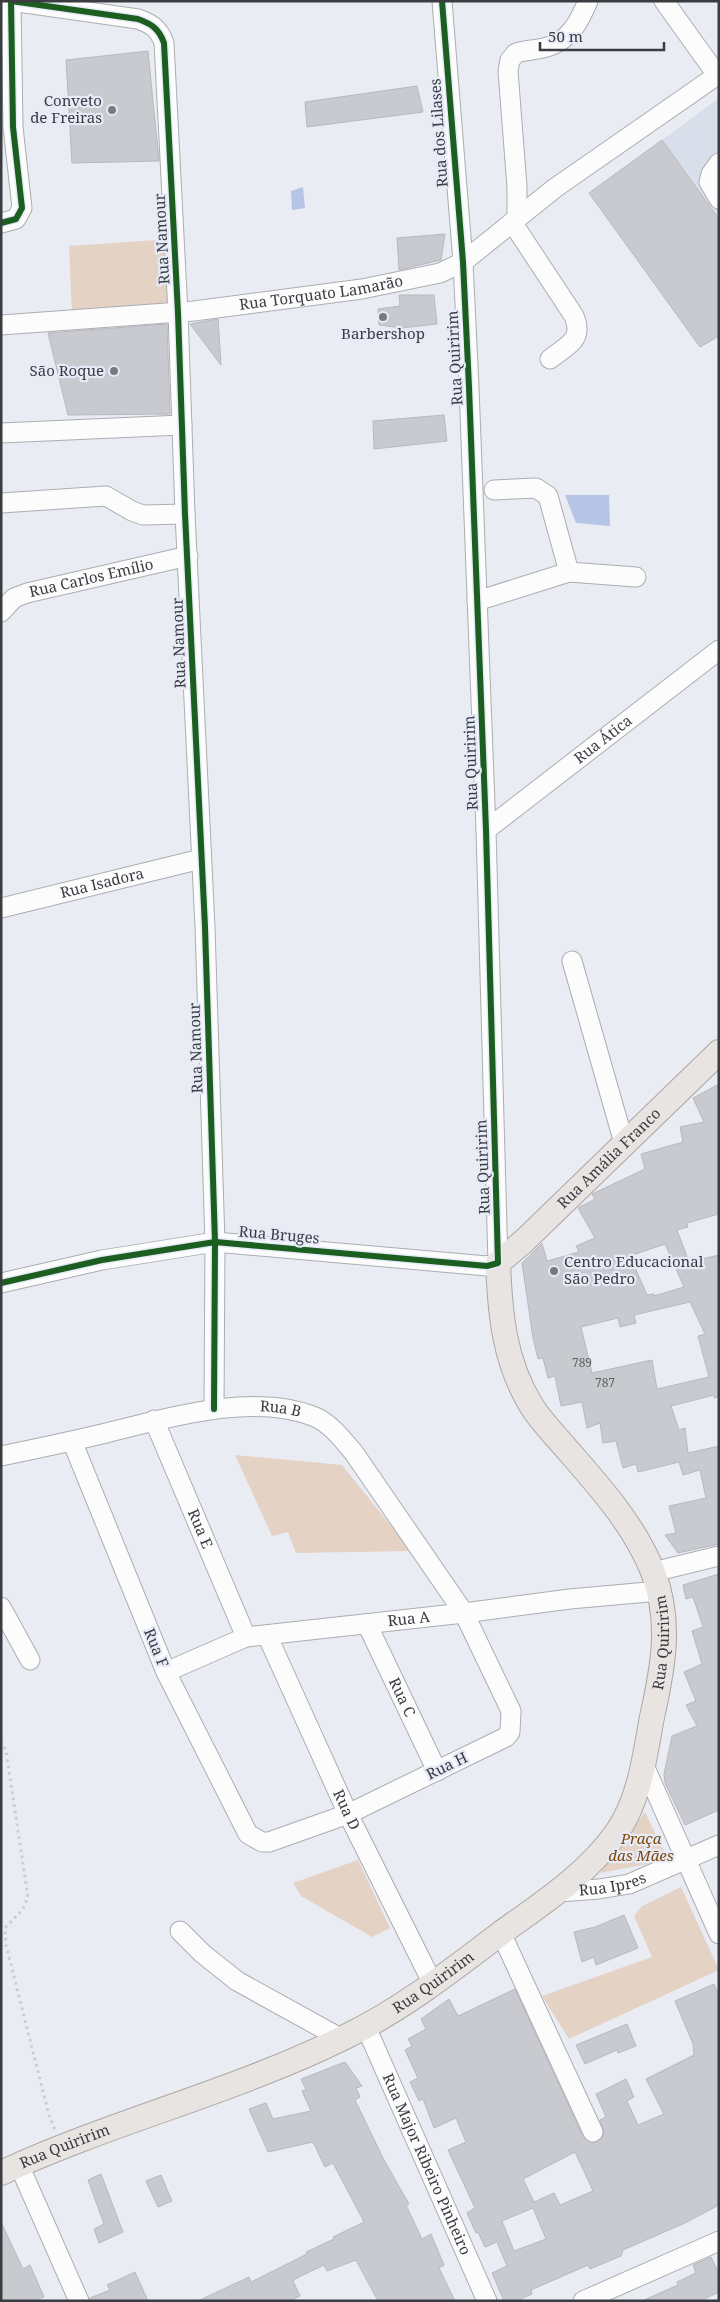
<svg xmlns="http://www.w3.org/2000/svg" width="720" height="2302" font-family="'Noto Serif',serif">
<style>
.built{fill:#d9deeb}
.green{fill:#e4d2c5}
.water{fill:#b6c4e6}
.building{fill:#c8cacf;stroke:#b7b9be;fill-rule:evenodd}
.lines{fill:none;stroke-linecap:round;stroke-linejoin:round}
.minor-casing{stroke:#abadb2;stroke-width:21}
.major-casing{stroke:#aea7a3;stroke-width:26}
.path{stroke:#cbccce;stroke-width:3;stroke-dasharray:2.5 4;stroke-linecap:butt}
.minor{stroke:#fcfcfd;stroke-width:19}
.major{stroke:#e8e4e1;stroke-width:24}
.cycleway-casing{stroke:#e6ebf7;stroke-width:9}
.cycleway{stroke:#1b5e20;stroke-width:6}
.poi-dot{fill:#787a7f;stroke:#e6ebf7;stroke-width:2}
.labels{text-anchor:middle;stroke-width:4.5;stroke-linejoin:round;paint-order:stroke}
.number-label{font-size:12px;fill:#5e6064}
.poi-label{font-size:15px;fill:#3a3c41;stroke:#e6ebf7;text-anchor:end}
.street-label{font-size:15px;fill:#3a3c41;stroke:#e6ebf7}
.park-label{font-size:15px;font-style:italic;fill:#7d490b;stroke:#e6ebf7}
</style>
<rect width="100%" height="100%" fill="#eaecf3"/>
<!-- built -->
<path class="built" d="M719 98V219L662 140Z"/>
<!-- green -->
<path class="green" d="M172 239V321L155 322 72 314 69 246Z
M235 1455 342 1465 411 1551 296 1553 288 1532 272 1536Z
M645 1812 668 1860 600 1873Z
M358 1860 390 1928 372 1937 301 1896 293 1883Z
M681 1887 719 1970 569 2039 542 1996 652 1957 634 1916 642 1906Z"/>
<!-- water -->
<path class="water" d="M303 187 305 208 292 210 291 191Z
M565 495H609L610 526 576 523Z"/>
<!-- building -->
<path class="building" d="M148 51 159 161 72 163 66 60Z
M417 86 423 112 307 127 305 102Z
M662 140 719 219V336L700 347 589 193Z
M445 234 441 260 399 270 397 238Z
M399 295H434L437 324 402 328 379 325 378 309 400 306Z
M218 319 221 365 190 324Z
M167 324 170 414 68 415 48 333Z
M444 415 447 441 374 449 373 421Z
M719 1084V1214L687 1223 688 1227 677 1230 689 1262 719 1255V1397L714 1398V1395L671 1406 679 1430 685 1428 688 1453 719 1446V1544L678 1553 665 1535 676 1533 669 1506 706 1498 700 1470 683 1475 679 1462 638 1472 636 1464 623 1468 616 1441 603 1443 600 1423 587 1428 582 1402 561 1406 555 1376 548 1378 543 1358 538 1359 533 1338 522 1263 542 1243 547 1261 579 1252 576 1246 595 1238 578 1208 595 1199 592 1194 645 1169 641 1154 683 1142 680 1127 704 1122 693 1098ZM665 1244 684 1287 654 1296V1294L647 1295 630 1256ZM690 1302 705 1334 698 1336 709 1377 657 1389 652 1360 592 1373 581 1327 618 1318 620 1327 636 1323 634 1315Z
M719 1574V1810L685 1825 665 1783 664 1774 672 1736 697 1726 686 1705 696 1701 684 1672 702 1664 692 1631 703 1627 693 1597 686 1599 683 1585Z
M624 1915 638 1948 596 1965 594 1957 582 1962 574 1932 595 1927Z
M714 1984 719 1995V2205L685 2223 623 2250 621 2256 590 2269 588 2265 531 2290 532 2294 516 2301H504L492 2273 507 2266 497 2242 485 2247 478 2232 476 2233 467 2213 475 2208 448 2150 466 2142 456 2118 434 2128 423 2099 419 2101 410 2082 418 2078 405 2050 412 2046 408 2039 426 2029 421 2019 449 1999 458 2016 515 1989 583 2137 592 2143 602 2138 604 2133 600 2120 606 2117 596 2094 626 2079 634 2097 627 2101 638 2125 664 2114 646 2079 694 2055 693 2044 675 2001ZM575 2152 593 2191 560 2205 554 2193 534 2202 523 2179ZM533 2208 546 2239 514 2251 502 2221Z
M627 2024 636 2046 618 2053 617 2050 585 2064 576 2045Z
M345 2062 362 2086 356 2088 360 2097 355 2100 384 2160 409 2204 406 2205 422 2239 431 2234 444 2265 439 2268 455 2301H378L356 2260 327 2271 324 2265 297 2278 293 2281 300 2296 289 2301H198L249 2277 251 2282 307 2254 306 2252 334 2239 333 2237 364 2222 333 2163 325 2167 313 2142 268 2152 249 2109 266 2103 273 2119 311 2111 302 2091 306 2090 301 2079Z
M101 2174 123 2232 99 2243 94 2229 104 2224 88 2180Z
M161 2175 172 2201 158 2207 146 2181Z
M1 2222 23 2269 30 2265 44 2297 35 2301H1Z
M711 2257 719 2274V2292L700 2301H642L678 2285 677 2282 696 2273 693 2265Z
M135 2272 148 2301H90V2298L110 2290 107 2285Z"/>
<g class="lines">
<!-- minor casing -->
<g class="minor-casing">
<g id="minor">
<path d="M664 1 717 75"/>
<path d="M719 163 711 174 709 182 719 199"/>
<path d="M517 218V187L508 71 510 60 516 53C526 50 537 50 547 47 570 40 579 22 588 1"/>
<path d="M512 222 574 316C584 340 568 345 550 359"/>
<path d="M1 223 16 219 22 208 13 127 11 1 138 19C152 24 159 29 164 43L178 313 185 514 205 927 215 1242 214 1409"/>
<path id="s1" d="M1 325 194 311 362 289 440 273 463 262 555 188 719 74"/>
<path d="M1 433 182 425"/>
<path d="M494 490 536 488 548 496 569 572"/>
<path d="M1 503 106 496 132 511 143 515 185 514"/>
<path d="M477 601 569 572 636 577"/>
<path id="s2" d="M1 612 14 598 27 593 188 556"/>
<path id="s3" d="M486 830 719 650"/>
<path id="s4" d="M1 908 201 859"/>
<path d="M572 961 624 1143"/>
<path d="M1 1283 102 1260 215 1242 487 1266 498 1263 486 830 469 387 463 262 442 1"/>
<path id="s5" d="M154 1420 246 1637"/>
<path id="s6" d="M1 1456C35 1449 68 1442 102 1434 164 1419 253 1391 315 1417 330 1423 343 1440 354 1453L464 1613 511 1711 510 1732 506 1737 348 1814 269 1842H262L248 1834 166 1672 72 1441"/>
<path d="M653 1572 719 1556"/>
<path d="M1 1607 30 1660"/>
<path id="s7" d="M367 1624 437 1771"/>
<path id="s8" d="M267 1635 348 1814 433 1984"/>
<path id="s9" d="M166 1672 246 1637 464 1613 570 1599 659 1591"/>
<path d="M643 1763 719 1934"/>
<path id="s10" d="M558 1892 599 1889 629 1884 719 1845"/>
<path d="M180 1931 203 1954 237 1981 342 2039"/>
<path d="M501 1933 593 2132"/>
<path id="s11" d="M366 2027 487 2301"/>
<path d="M19 2165 79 2301"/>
<path d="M583 2301 719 2241"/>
</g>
</g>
<!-- major casing -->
<g class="major-casing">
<g id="major">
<path id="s12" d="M1 2173C113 2121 234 2092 345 2037 401 2010 451 1971 501 1933 540 1905 589 1873 617 1832 640 1799 645 1755 652 1717 663 1668 672 1621 653 1572 634 1524 598 1485 565 1447 553 1433 540 1420 531 1405 504 1361 500 1313 498 1263L524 1241 719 1052"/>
</g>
</g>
<!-- path -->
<path class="path" d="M1 1741 6 1751 28 1897 23 1909 5 1928 6 1945 49 2115 55 2130"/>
<!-- minor -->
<use href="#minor" class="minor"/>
<!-- major -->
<use href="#major" class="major"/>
<!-- cycleway casing -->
<g class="cycleway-casing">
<path id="cycleway" d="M1 223 16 219 22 208 13 127 11 1 138 19C152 24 159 29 164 43L178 313 185 514 205 927 215 1242 214 1409
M1 1283 102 1260 215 1242 487 1266 498 1263 486 830 469 387 463 262 442 1"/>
</g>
<!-- cycleway -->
<use href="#cycleway" class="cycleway"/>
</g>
<!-- markers -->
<g class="poi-dot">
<circle cx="112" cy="110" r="5"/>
<circle cx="383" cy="317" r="5"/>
<circle cx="114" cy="371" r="5"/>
<circle cx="554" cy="1271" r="5"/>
</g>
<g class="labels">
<!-- number labels -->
<g class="number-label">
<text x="582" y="1367">789</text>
<text x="605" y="1387">787</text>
</g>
<!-- poi labels -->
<g class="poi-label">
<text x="102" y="106">Conveto<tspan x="102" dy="17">de Freiras</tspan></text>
<text x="383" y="339" text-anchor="middle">Barbershop</text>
<text x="104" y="376">São Roque</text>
<text x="564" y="1267" text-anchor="start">Centro Educacional<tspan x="564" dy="17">São Pedro</tspan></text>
</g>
<!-- street labels -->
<g class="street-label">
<text transform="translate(439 133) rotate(-94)" y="5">Rua dos Lilases</text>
<text transform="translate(162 239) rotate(-93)" y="5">Rua Namour</text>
<text dy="5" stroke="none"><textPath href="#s1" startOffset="322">Rua Torquato Lamarão</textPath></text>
<text transform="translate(455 358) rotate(-93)" y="5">Rua Quiririm</text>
<text dy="5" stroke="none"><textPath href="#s2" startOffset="99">Rua Carlos Emílio</textPath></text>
<text transform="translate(179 643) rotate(-92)" y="5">Rua Namour</text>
<text dy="5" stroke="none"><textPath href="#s3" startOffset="148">Rua Ática</textPath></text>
<text transform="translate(471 763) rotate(-92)" y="5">Rua Quiririm</text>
<text dy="5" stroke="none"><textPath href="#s4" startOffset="104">Rua Isadora</textPath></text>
<text transform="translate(196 1048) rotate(-92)" y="5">Rua Namour</text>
<text dy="5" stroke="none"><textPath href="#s12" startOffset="1489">Rua Amália Franco</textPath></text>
<text transform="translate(483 1167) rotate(-92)" y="5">Rua Quiririm</text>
<text transform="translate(279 1235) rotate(5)" y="5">Rua Bruges</text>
<text dy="5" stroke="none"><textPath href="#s6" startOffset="285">Rua B</textPath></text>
<text dy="5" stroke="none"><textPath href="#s5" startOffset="118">Rua E</textPath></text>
<text dy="5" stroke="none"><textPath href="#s9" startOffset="251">Rua A</textPath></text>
<text dy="5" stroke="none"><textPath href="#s12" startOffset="909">Rua Quiririm</textPath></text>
<text transform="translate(156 1648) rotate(68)" y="5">Rua F</text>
<text dy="5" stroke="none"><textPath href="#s7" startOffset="81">Rua C</textPath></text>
<text transform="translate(447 1766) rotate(-26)" y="5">Rua H</text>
<text dy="5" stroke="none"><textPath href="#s8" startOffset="192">Rua D</textPath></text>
<text dy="5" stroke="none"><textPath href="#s10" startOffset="55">Rua Ipres</textPath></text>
<text dy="5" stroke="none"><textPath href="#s12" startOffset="474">Rua Quiririm</textPath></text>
<text dy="5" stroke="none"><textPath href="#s12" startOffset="69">Rua Quiririm</textPath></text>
<text dy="5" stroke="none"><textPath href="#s11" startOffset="150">Rua Major Ribeiro Pinheiro</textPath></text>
</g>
<!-- park labels -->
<g class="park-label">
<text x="641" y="1844">Praça<tspan x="641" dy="17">das Mães</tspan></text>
</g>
</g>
<!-- border -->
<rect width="720" height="2302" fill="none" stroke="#3a3c41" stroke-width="5"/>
<!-- scale -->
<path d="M540 42v8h124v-8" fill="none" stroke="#3a3c41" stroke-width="2.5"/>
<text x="548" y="42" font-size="15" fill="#3a3c41" stroke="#e6ebf7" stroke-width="4" paint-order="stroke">50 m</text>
</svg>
